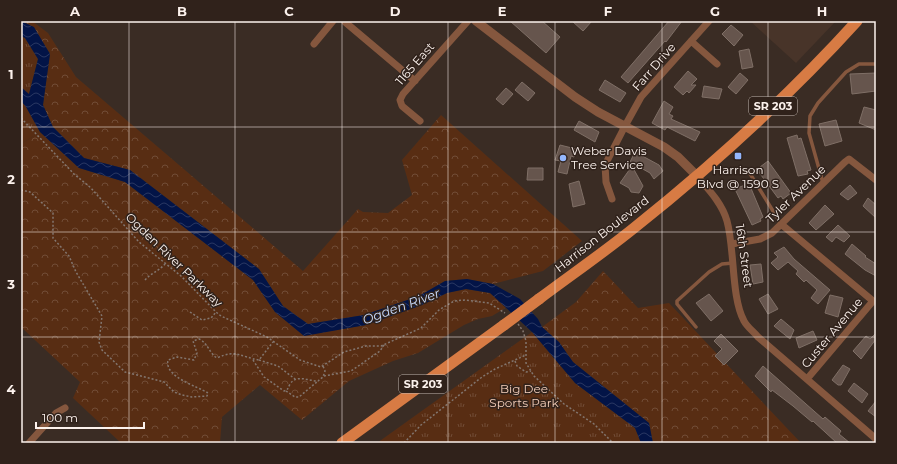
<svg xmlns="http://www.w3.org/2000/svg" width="897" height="464" font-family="Montserrat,sans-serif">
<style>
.built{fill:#483429}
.grass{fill:url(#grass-tufts)}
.forest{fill:url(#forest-crowns)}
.water{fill:url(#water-waves)}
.building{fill:#66554d;stroke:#7f6f66}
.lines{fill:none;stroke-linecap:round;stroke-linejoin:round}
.path{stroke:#83766f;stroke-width:1.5;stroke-dasharray:2 2;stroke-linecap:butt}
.service{stroke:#85573e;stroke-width:3.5}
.minor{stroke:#85573e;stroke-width:7}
.tertiary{stroke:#85573e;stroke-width:9}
.primary{stroke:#d77b44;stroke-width:11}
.primary-bridge{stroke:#d77b44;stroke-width:11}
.grid{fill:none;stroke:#fcf2ed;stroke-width:1;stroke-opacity:0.55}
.poi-dot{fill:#94b7fd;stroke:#30221b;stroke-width:1.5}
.labels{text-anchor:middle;stroke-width:3;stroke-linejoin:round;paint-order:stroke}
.shield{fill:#30221b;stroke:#bfb4ae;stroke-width:1}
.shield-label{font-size:11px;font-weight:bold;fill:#fcf2ed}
.street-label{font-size:12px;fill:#fcf2ed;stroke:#30221b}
.poi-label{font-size:12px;fill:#fcf2ed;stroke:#30221b;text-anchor:start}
.park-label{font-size:12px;fill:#f5cfba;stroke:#30221b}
.water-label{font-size:13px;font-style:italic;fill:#c8dafc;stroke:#30221b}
.neatline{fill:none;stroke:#fcf2ed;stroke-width:1.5}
.grid-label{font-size:13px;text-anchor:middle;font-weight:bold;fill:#fcf2ed}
</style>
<defs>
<pattern id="grass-tufts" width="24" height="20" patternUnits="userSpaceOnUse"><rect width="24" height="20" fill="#582d13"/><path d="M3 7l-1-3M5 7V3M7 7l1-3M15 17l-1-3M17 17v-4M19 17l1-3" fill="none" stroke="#714c36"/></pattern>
<pattern id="forest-crowns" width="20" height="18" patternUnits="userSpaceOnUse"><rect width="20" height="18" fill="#582d13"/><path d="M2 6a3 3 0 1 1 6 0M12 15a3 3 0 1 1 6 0" fill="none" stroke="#714c36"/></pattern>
<pattern id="water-waves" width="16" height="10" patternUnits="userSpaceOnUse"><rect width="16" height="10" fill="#031447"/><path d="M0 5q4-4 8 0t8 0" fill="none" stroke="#293762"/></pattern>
</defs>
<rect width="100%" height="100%" fill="#3a2c24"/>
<!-- built -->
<path class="built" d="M750 21H836L796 63Z"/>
<!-- grass -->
<path class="grass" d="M21 36 25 38 38 59 26 106 40 132 21 144Z
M532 332 575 383 635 428 641 443H377Z"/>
<!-- forest -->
<path class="forest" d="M23 21H32L48 33 76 77 303 271 358 209 363 212 388 213 412 195 402 160 441 115 582 241 543 271 493 284 467 279 445 281 419 296 364 315 308 324 283 306 259 269 130 170 84 158 53 127 43 105 50 53Z
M40 132 79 168 125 182 253 280 275 312 304 335 366 325 422 305 447 293 466 289 490 293 507 307 492 316 478 319 464 325 418 353 393 361 349 381 302 420 260 385 222 417 220 443H121L73 398 80 382 21 327V144Z
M603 271 638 308 669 303 801 443H653L649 423 573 362 559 342 542 327 576 302Z"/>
<!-- water -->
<path class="water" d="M21 21 34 27 50 54 43 105 53 127 84 158 130 170 259 269 283 306 308 324 364 315 419 296 445 281 467 279 493 284 520 299 538 319 542 327 559 342 573 362 649 423 653 443H641L635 428 575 383 532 332 490 293 466 289 447 293 422 305 366 325 304 336 275 312 253 280 125 182 79 168 40 132 26 107 21 101V87L29 94 38 59 25 38 21 36Z"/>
<!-- building -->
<path class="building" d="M510 21H542L560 37 546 53Z
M572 21H592L583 31Z
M669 21H682L666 42 665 41 628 83 621 77Z
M731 25 743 35 734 46 722 34Z
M749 49 753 67 742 69 739 51Z
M688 71 697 79 691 85H696L689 93 687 91 683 95 674 87Z
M740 73 748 80 736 94 728 87Z
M876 73V91L852 94 850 74Z
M605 80 626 93 620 102 599 90Z
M522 82 535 93 528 101 515 90Z
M704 86 722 89 719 99 702 97Z
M506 88 513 94 503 105 496 99Z
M664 101 673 107 669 114 673 116 671 119 700 132 695 141 667 127 665 130 652 123Z
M864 107 876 110V130L859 123Z
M836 120 842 141 825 146 819 124Z
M579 121 599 132 595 142 574 130Z
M797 135 798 139 801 138 811 170 807 171 808 174 798 176 787 138Z
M560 145 576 149 574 157 571 156 567 174 558 172 561 161 555 160Z
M635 152 659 165 663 171 654 179 650 173 630 162Z
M768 161 791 193 783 199 781 196 778 198 758 171 761 169 760 167Z
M632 166 643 186 639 193 631 192 629 188 620 183Z
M528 168H543V180H527Z
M579 181 585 204 573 207 569 184Z
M745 185 747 188 750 186 763 217 760 219 761 221 752 225 735 189Z
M850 185 857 193 848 200 840 194Z
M868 198 876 205V218L863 206Z
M825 205 834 214 816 230 809 223Z
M838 225 850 236 844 242 836 237 832 242 826 237Z
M852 244 866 256 865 257 876 264V276L865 270 845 254Z
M784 247 794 259 830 290 818 304 811 298 817 290 806 280 804 282 796 274 798 271 788 262 778 270 771 263 778 257 774 253Z
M761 264 763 282 753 284 750 265Z
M709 294 723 311 711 321 696 303Z
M768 294 778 309 768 314 759 299Z
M830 295 843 298 838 317 825 313Z
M781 319 794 330 790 339 774 326Z
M813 331 817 340 799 348 796 338Z
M876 333V339L861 359 853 351 866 336 870 339Z
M721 334 738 351 724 365 715 356 722 349 714 341Z
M843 365 850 369 841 385H838L832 380Z
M763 366 823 419 825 417 841 431 839 434 850 443H837L813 421 812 422 793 406 772 390 771 392 755 376Z
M854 383 868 394 862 403 848 391Z
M876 401V417L868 411Z"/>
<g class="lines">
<!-- path -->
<path class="path" d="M21 118 74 174 91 188 139 242 181 276 216 312 221 316 267 337 300 360 321 367 344 352 366 346H381L421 328 439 310 454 301 465 300 489 303 505 313
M21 190 30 192 53 213V238L69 256 76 272 102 316 99 342 102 350 125 372 164 382 174 392 182 395 192 397 207 396 208 393C197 386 164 377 168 360L177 357 194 360 197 353 193 341 199 339C208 343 209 353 217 358 236 349 241 357 259 360L273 342
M145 280C151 273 159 271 165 264
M190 312 202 320 211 318 216 312
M518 324 523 331 526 341V363L534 376 564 404 594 424 613 443
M253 360 264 377 284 391C288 390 288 388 290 384 297 374 308 381 318 381L323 377 325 371 323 366
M259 360 278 366 295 379
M515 361 517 366 526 372 531 371
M324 376 351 371 380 351 384 345
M286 391 295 397H299L318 381
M404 443 421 425 482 377 495 369 526 355"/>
<!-- service -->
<path class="service" d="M749 172 781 224
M823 183 809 133 810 116 818 103 846 72 859 64H876
M696 327 677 304V301L709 272 722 264 733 263"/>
<!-- minor -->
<path class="minor" d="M345 22 415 81
M691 41 717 64
M314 44 333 21
M420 121 402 106 400 100 403 94 468 21
M696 175C708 189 722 203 727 221 735 250 731 297 744 321 747 327 754 332 758 337L876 439
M612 199 606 182 605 165 625 126 641 97 709 21
M781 224 873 301 807 379
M732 244 760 239 772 233 845 162 849 159 876 180
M29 443 56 413 65 408"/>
<!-- tertiary -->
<path class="tertiary" d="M476 21 575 97 598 112 664 147 678 157 696 175"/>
<!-- primary -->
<path class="primary" d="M539 299C571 275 603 253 634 228 713 165 789 96 857 21
M342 443 504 325"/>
<!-- primary-bridge -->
<path class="primary-bridge" d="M504 325 539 299"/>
</g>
<!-- grid -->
<path class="grid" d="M129 21V443M235 21V443M342 21V443M448 21V443M555 21V443M662 21V443M768 21V443M21 127H876M21 232H876M21 337H876"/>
<!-- markers -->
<g class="poi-dot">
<rect x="734" y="152" width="8" height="8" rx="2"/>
<circle cx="563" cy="158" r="4"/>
</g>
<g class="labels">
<!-- shield labels -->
<g class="shield">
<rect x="749" y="97" width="48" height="18" rx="3"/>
<rect x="399" y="375" width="48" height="18" rx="3"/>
</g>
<g class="shield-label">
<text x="773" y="110">SR 203</text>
<text x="423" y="388">SR 203</text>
</g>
<!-- street labels -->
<g class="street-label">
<text transform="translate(415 64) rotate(-49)" y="4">1165 East</text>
<text transform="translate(654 67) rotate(-49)" y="4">Farr Drive</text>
<text transform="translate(796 194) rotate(-44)" y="4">Tyler Avenue</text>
<text transform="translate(602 234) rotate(-38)" y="4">Harrison Boulevard</text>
<text transform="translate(744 256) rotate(82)" y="4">16th Street</text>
<text transform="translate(174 260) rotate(44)" y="4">Ogden River Parkway</text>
<text transform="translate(832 333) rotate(-50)" y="4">Custer Avenue</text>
</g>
<!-- poi labels -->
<g class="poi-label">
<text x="571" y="155">Weber Davis<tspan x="571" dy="14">Tree Service</tspan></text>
<text x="738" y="174" text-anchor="middle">Harrison<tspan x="738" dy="14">Blvd @ 1590 S</tspan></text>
</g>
<!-- park labels -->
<g class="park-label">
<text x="524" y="393">Big Dee<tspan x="524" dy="14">Sports Park</tspan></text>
</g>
<!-- water labels -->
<g class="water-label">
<text transform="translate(401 306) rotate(-20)" y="5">Ogden River</text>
</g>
</g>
<!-- border -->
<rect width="897" height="464" fill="none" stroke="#30221b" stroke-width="44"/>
<!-- scale -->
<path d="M36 422v6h108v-6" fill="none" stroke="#fcf2ed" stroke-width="2"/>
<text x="42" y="422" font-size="12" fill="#fcf2ed" stroke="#30221b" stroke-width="3" paint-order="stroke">100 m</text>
<rect x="22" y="22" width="853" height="420" class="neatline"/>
<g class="grid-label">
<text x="75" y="16">A</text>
<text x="182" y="16">B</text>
<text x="289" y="16">C</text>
<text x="395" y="16">D</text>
<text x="502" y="16">E</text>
<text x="608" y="16">F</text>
<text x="715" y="16">G</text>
<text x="822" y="16">H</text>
<text x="11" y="79">1</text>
<text x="11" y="184">2</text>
<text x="11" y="289">3</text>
<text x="11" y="394">4</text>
</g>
</svg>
